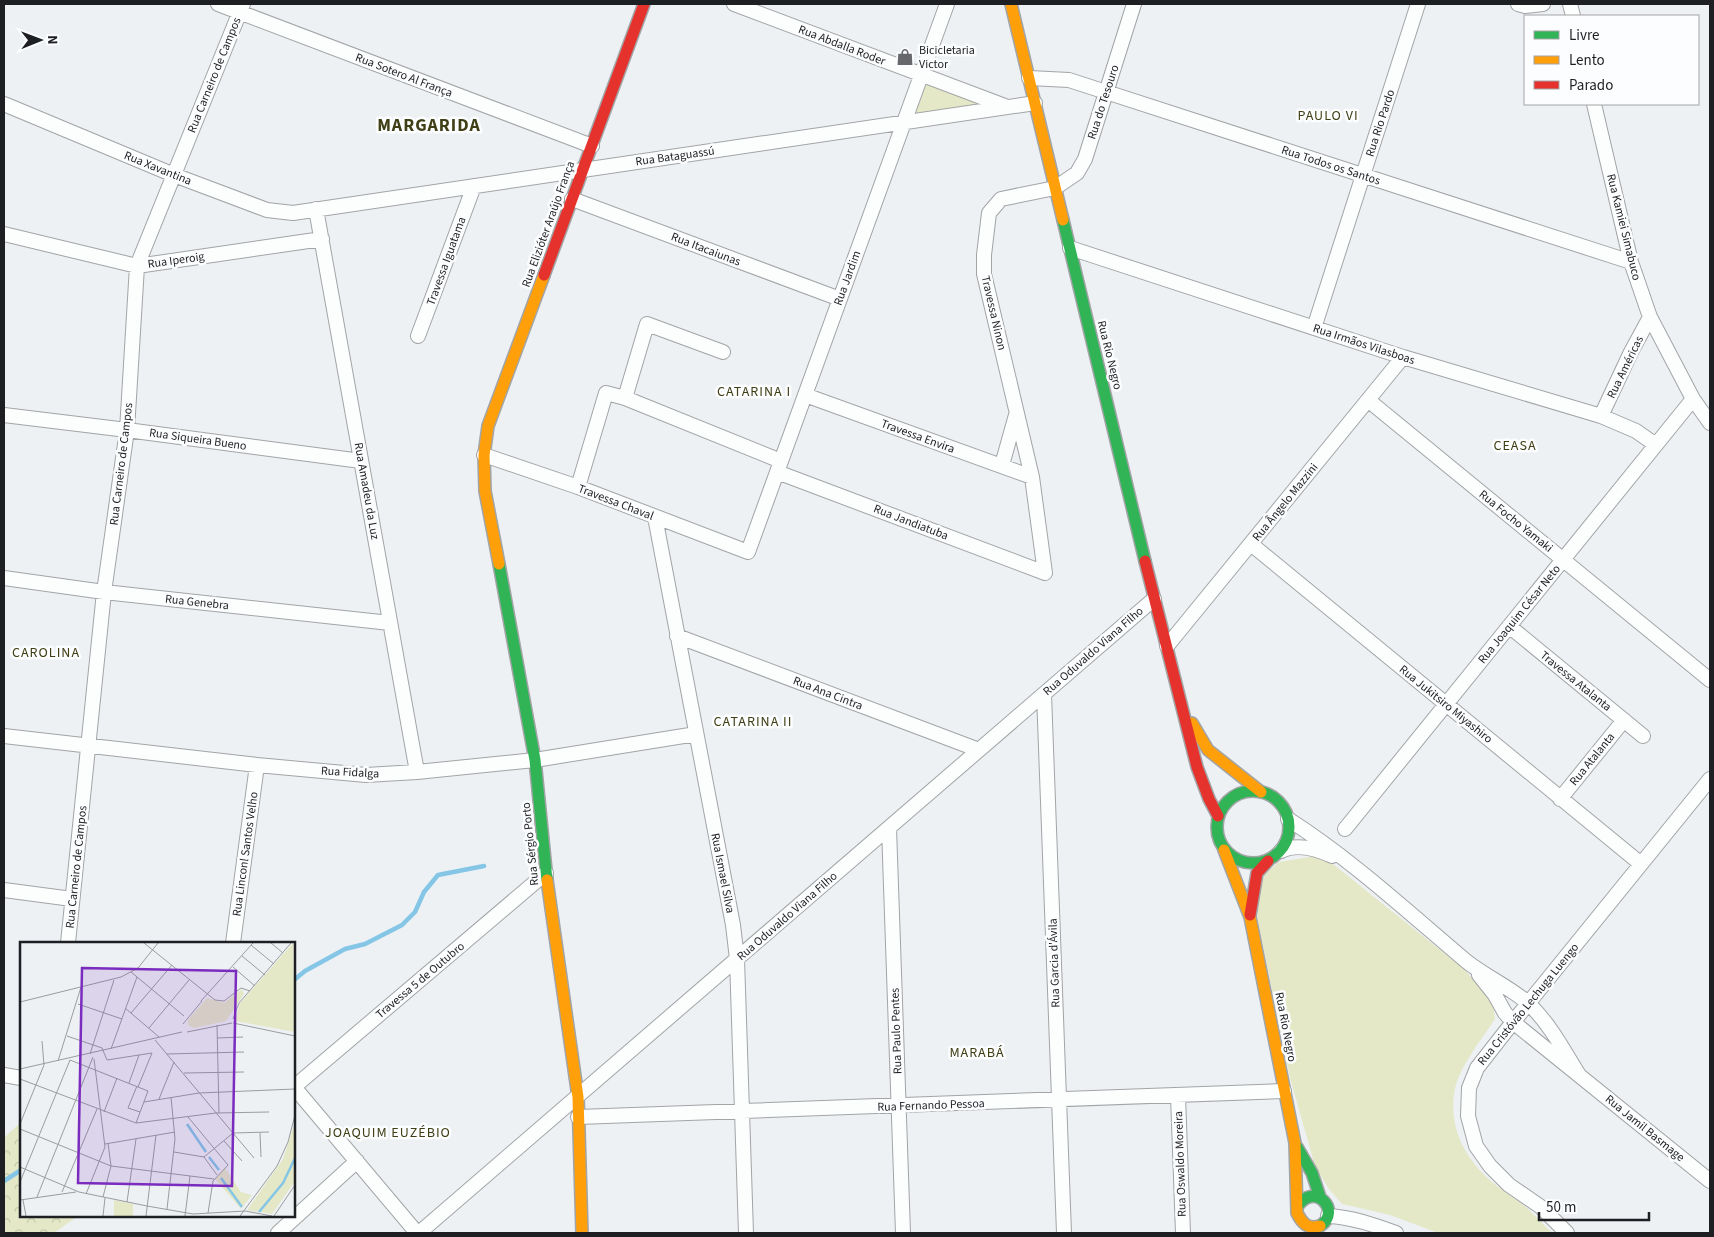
<svg xmlns="http://www.w3.org/2000/svg" width="1714" height="1237" font-family="'Source Sans 3',sans-serif">
<style>
.grass{fill:#e4e8c7}
.forest{fill:url(#forest-crowns)}
.lines{fill:none;stroke-linecap:round;stroke-linejoin:round}
.stream{stroke:#85c6e6;stroke-width:4.5}
.street-casing{stroke:#a2a4a6;stroke-width:16}
.fast-casing{stroke:#a2a4a6;stroke-width:14}
.slow-casing{stroke:#a2a4a6;stroke-width:14}
.jam-casing{stroke:#a2a4a6;stroke-width:14}
.street{stroke:#fcfdfd;stroke-width:14}
.fast{stroke:#30b455;stroke-width:11}
.slow{stroke:#ff9f0a;stroke-width:11}
.jam{stroke:#e5322d;stroke-width:11}
.labels{text-anchor:middle;stroke-width:5;stroke-linejoin:round;paint-order:stroke}
.street-label{font-size:12px;fill:#1d1f22;stroke:#fcfdfe}
.poi-label{font-size:12px;fill:#1d1f22;stroke:#fcfdfe;text-anchor:start}
.neighbourhood-label{font-size:14px;letter-spacing:1px;fill:#403e15;stroke:#fcfdfe}
.district-label{font-size:18px;font-weight:bold;letter-spacing:1px;fill:#403e15;stroke:#fcfdfe}
.inset-river{fill:none;stroke:#85c6e6;stroke-width:2.5}
.inset-road{fill:none;stroke:#9a9da0;stroke-width:1}
.view{fill:#7b2cbf;fill-opacity:0.15;stroke:#7b2cbf;stroke-width:2.5}
.inset-edge{fill:none;stroke:#1d1f22;stroke-width:2.5}
</style>
<defs>
<pattern id="forest-crowns" width="20" height="18" patternUnits="userSpaceOnUse" patternTransform="scale(1.25)"><rect width="20" height="18" fill="#e4e8c7"/><path d="M2 6a3 3 0 1 1 6 0M12 15a3 3 0 1 1 6 0" fill="none" stroke="#c3c7ab"/></pattern>
</defs>
<rect width="100%" height="100%" fill="#edf1f4"/>
<!-- grass -->
<path class="grass" d="M926 80 993 106 913 118Z
M1315 856 1333 864 1465 970 1493 1003 1495 1019C1482 1039 1460 1066 1455 1089 1447 1128 1467 1163 1497 1186 1507 1194 1518 1200 1528 1209 1536 1217 1544 1225 1552 1233H1438L1390 1215 1342 1204 1329 1189 1315 1166 1290 1078 1255 906 1264 875 1279 862Z"/>
<!-- forest -->
<path class="forest" d="M21 1122V1216H78L54 1233H4V1138Z"/>
<g class="lines">
<!-- stream -->
<path class="stream" d="M294 980 305 971 345 949 365 944 402 925 415 912 424 892 438 875 484 866
M4 1181 21 1170"/>
<!-- street casing -->
<g class="street-casing">
<path id="street" d="M218 4 592 146
M734 4 1005 106
M1518 4 1525 6 1543 4
M1570 4 1573 16
M1029 78 1069 80 1631 262
M4 104 174 175 267 210 293 213 1035 103
M1594 104 1631 262 1650 317 1693 399 1710 423
M572 199 840 299
M316 209 417 772
M4 234 137 266 322 239
M1070 248 1403 357 1601 416 1636 431 1656 445
M1314 328 1418 4
M418 336 474 186
M805 395 1032 477
M625 398 647 324 723 352
M1368 400 1710 680
M4 415 127 430 361 461
M1601 416 1631 352 1650 317
M484 455 578 487 748 552 947 4
M1002 465 1016 415
M777 472 1045 573 1032 477 984 274V255L989 213 1001 199 1055 188 1077 173 1085 159 1134 4
M578 487 606 393 625 398 781 461
M655 517 733 925 737 959 746 1233
M1251 544 1641 864
M4 578 104 592 390 623
M1509 626 1643 736
M677 636 979 750
M1167 646 1403 357
M1044 694 1064 1233
M4 736 257 765 366 775 417 772 535 760 696 734
M1560 799 1624 720
M1288 819C1352 860 1408 912 1466 961 1486 977 1510 987 1529 1004 1550 1024 1564 1051 1579 1075
M889 828 903 1233
M1345 829 1693 399
M1281 851C1297 843 1317 849 1332 856
M4 890 72 899
M68 943 104 592 127 430 137 266 243 4
M233 943 257 765
M1479 975 1495 995 1505 1013 1513 1022 1710 1181
M4 1075 21 1078
M294 1087 546 873
M294 1087 417 1233
M1178 1096 1183 1233
M578 1117 1284 1091
M1328 1216C1352 1217 1374 1225 1396 1233
M278 1233 357 1161
M419 1233 1154 599
M1567 1233 1541 1207 1509 1185 1490 1166 1476 1146 1468 1116 1469 1088 1477 1068 1513 1022 1710 779"/>
</g>
<!-- fast casing -->
<g class="fast-casing">
<path id="fast" d="M1063 220 1145 561
M499 564 535 760 547 880
M1217 827a36 36 0 1 1 72 0a36 36 0 1 1-72 0Z
M1297 1147 1312 1173 1320 1197
M1297 1207C1314 1180 1343 1211 1320 1226"/>
</g>
<!-- slow casing -->
<g class="slow-casing">
<path id="slow" d="M1011 4 1063 220
M499 564 485 491 484 455 488 426 544 275
M1192 723 1208 750 1261 792
M1224 850 1250 917 1295 1143 1297 1213C1302 1223 1308 1230 1320 1226
M547 880 578 1097 582 1233"/>
</g>
<!-- jam casing -->
<g class="jam-casing">
<path id="jam" d="M544 275 644 4
M1145 561 1197 767 1209 799 1218 816
M1250 915 1257 873 1268 861"/>
</g>
<!-- street -->
<use href="#street" class="street"/>
<!-- fast -->
<use href="#fast" class="fast"/>
<!-- slow -->
<use href="#slow" class="slow"/>
<!-- jam -->
<use href="#jam" class="jam"/>
</g>
<!-- icons -->
<defs>
<g id="shop-bare" transform="scale(1.35)"><path d="M-5-2.5h2.3a2.7 3.5 0 0 1 5.4 0H5L5.5 6h-11ZM-1.5-2.5h3a1.5 2.3 0 0 0-3 0Z" fill="#66686c" stroke="#fcfdfe" stroke-width="2.5" paint-order="stroke"/></g>
</defs>
<g fill-rule="evenodd">
<use href="#shop-bare" x="905" y="57"/>
</g>
<g class="labels">
<!-- street labels -->
<g class="street-label">
<text transform="translate(842 45) rotate(21)" y="4">Rua Abdalla Roder</text>
<text transform="translate(214 75) rotate(-68)" y="4">Rua Carneiro de Campos</text>
<text transform="translate(404 75) rotate(21)" y="4">Rua Sotero Al França</text>
<text transform="translate(1103 102) rotate(-72)" y="4">Rua do Tesouro</text>
<text transform="translate(1380 123) rotate(-72)" y="4">Rua Rio Pardo</text>
<text transform="translate(675 156) rotate(-8)" y="4">Rua Bataguassú</text>
<text transform="translate(1331 165) rotate(18)" y="4">Rua Todos os Santos</text>
<text transform="translate(158 168) rotate(22)" y="4">Rua Xavantina</text>
<text transform="translate(548 224) rotate(-70)" y="4">Rua Elizióter Araújo França</text>
<text transform="translate(1624 227) rotate(76)" y="4">Rua Kamiei Simabuco</text>
<text transform="translate(706 249) rotate(21)" y="4">Rua Itacaiunas</text>
<text transform="translate(176 260) rotate(-8)" y="4">Rua Iperoig</text>
<text transform="translate(446 261) rotate(-70)" y="4">Travessa Iguatama</text>
<text transform="translate(847 278) rotate(-70)" y="4">Rua Jardim</text>
<text transform="translate(994 313) rotate(77)" y="4">Travessa Ninon</text>
<text transform="translate(1364 344) rotate(18)" y="4">Rua Irmãos Vilasboas</text>
<text transform="translate(1110 355) rotate(76)" y="4">Rua Rio Negro</text>
<text transform="translate(1625 367) rotate(-64)" y="4">Rua Américas</text>
<text transform="translate(918 436) rotate(20)" y="4">Travessa Envira</text>
<text transform="translate(198 439) rotate(8)" y="4">Rua Siqueira Bueno</text>
<text transform="translate(121 464) rotate(-83)" y="4">Rua Carneiro de Campos</text>
<text transform="translate(367 491) rotate(80)" y="4">Rua Amadeu da Luz</text>
<text transform="translate(616 502) rotate(21)" y="4">Travessa Chaval</text>
<text transform="translate(1285 502) rotate(-51)" y="4">Rua Ângelo Mazzini</text>
<text transform="translate(1516 521) rotate(39)" y="4">Rua Focho Yamaki</text>
<text transform="translate(911 522) rotate(21)" y="4">Rua Jandiatuba</text>
<text transform="translate(197 602) rotate(6)" y="4">Rua Genebra</text>
<text transform="translate(1519 614) rotate(-51)" y="4">Rua Joaquim César Neto</text>
<text transform="translate(1093 651) rotate(-41)" y="4">Rua Oduvaldo Viana Filho</text>
<text transform="translate(1576 681) rotate(39)" y="4">Travessa Atalanta</text>
<text transform="translate(828 693) rotate(21)" y="4">Rua Ana Cintra</text>
<text transform="translate(1446 704) rotate(39)" y="4">Rua Jukitsiro Miyashiro</text>
<text transform="translate(1592 759) rotate(-51)" y="4">Rua Atalanta</text>
<text transform="translate(350 772) rotate(3)" y="4">Rua Fidalga</text>
<text transform="translate(530 844) rotate(-96)" y="4">Rua Sérgio Porto</text>
<text transform="translate(245 854) rotate(-82)" y="4">Rua Linconl Santos Velho</text>
<text transform="translate(76 867) rotate(-84)" y="4">Rua Carneiro de Campos</text>
<text transform="translate(723 873) rotate(79)" y="4">Rua Ismael Silva</text>
<text transform="translate(787 916) rotate(-41)" y="4">Rua Oduvaldo Viana Filho</text>
<text transform="translate(1054 963) rotate(-92)" y="4">Rua Garcia d'Ávila</text>
<text transform="translate(420 980) rotate(-40)" y="4">Travessa 5 de Outubro</text>
<text transform="translate(1528 1004) rotate(-51)" y="4">Rua Cristóvão Lechuga Luengo</text>
<text transform="translate(1286 1027) rotate(79)" y="4">Rua Rio Negro</text>
<text transform="translate(896 1031) rotate(-92)" y="4">Rua Paulo Pentes</text>
<text transform="translate(931 1105) rotate(-2)" y="4">Rua Fernando Pessoa</text>
<text transform="translate(1645 1128) rotate(39)" y="4">Rua Jamil Basmage</text>
<text transform="translate(1180 1164) rotate(-92)" y="4">Rua Oswaldo Moreira</text>
</g>
<!-- poi labels -->
<g class="poi-label">
<text x="919" y="54">Bicicletaria<tspan x="919" dy="14">Victor</tspan></text>
</g>
<!-- neighbourhood labels -->
<g class="neighbourhood-label">
<text x="1328" y="120">PAULO VI</text>
<text x="754" y="396">CATARINA I</text>
<text x="1515" y="450">CEASA</text>
<text x="46" y="657">CAROLINA</text>
<text x="753" y="726">CATARINA II</text>
<text x="977" y="1057">MARABÁ</text>
<text x="388" y="1137">JOAQUIM EUZÉBIO</text>
</g>
<!-- district labels -->
<g class="district-label">
<text x="429" y="131">MARGARIDA</text>
</g>
</g>
<!-- overview -->
<g transform="translate(20 942)">
<rect width="275" height="275" fill="#edf1f4"/>
<path d="M222 47 224 52 206 79 174 86 168 83V78L187 56 204 61Z" fill="#e4e8c7"/>
<path d="M273 1 275 90 215 79 220 61ZM275 180V239L252 272 227 268 263 217ZM205 226 221 250 232 253 221 267 195 237ZM94 258 113 262V274H94Z" fill="#e4e8c7"/>
<path class="inset-river" d="M167 182 186 210M189 215 199 228M201 236 222 265M239 270 263 241 275 216"/>
<path class="inset-road" d="M124 1 195 58 204 59 221 46 230 49M251 1 263 11M231 3 254 22M222 14 245 33M213 25 235 44M111 30 164 74M181 59 233 1M0 60 101 35 118 26 138 1M58 62 102 77M105 66 139 95M111 71 152 23M213 77 219 61 271 1M213 81 275 94M163 82 182 59M197 83 199 171M129 86 169 38M167 90 212 81M47 94 82 106 87 118 132 111 118 145M197 96 223 95M135 98 234 216M91 107 117 35M70 112 94 38M147 112 224 110M50 118 128 149 116 181M38 119 61 45M0 127 162 90M164 131 224 130M0 137 116 181 196 171 249 170M109 141 119 113M117 144 108 166 120 170M139 157 154 120M124 160 179 151 275 147M84 170 97 136M168 175 208 223 193 239 188 271M0 182 24 123 22 99M0 187 91 224 194 237M240 191 241 215M204 199 222 219M85 202 155 190M154 210 184 215M184 215 213 191 249 190M184 215 197 233M0 225 59 250 127 264 173 272 225 269 252 274M0 240 50 118M42 250 77 167M66 252 85 205 74 117M17 255 73 115M83 255 91 224 88 201M0 258 56 250M3 258 6 274M107 260 116 197M147 267 155 197 151 155M83 274 85 256M126 274 136 193M165 274 170 234M220 274 257 224 268 200 275 173M254 274 275 243"/>
<path class="view" d="M62 26 216 29 212 244 58 241Z"/>
<rect width="275" height="275" class="inset-edge"/>
</g>
<!-- border -->
<rect width="1714" height="1237" fill="none" stroke="#1d1f22" stroke-width="10"/>
<!-- legend -->
<rect x="1524" y="15" width="175" height="90" fill="#fcfdfe" stroke="#a3a4a6"/>
<rect x="1534" y="31" width="25" height="8" fill="#30b455" stroke="#a3a4a6"/>
<text x="1569" y="40" font-size="15" fill="#1d1f22">Livre</text>
<rect x="1534" y="56" width="25" height="8" fill="#ff9f0a" stroke="#a3a4a6"/>
<text x="1569" y="65" font-size="15" fill="#1d1f22">Lento</text>
<rect x="1534" y="81" width="25" height="8" fill="#e5322d" stroke="#a3a4a6"/>
<text x="1569" y="90" font-size="15" fill="#1d1f22">Parado</text>
<!-- north arrow -->
<g transform="translate(40 40) rotate(89)" stroke="#fcfdfe" stroke-width="4" paint-order="stroke">
<path d="M0-4L9 19L0 12L-9 19Z" fill="#1d1f22"/>
<text y="-8" font-size="14" font-weight="bold" text-anchor="middle" fill="#1d1f22">N</text>
</g>
<!-- scale -->
<path d="M1539 1212v8h110v-8" fill="none" stroke="#1d1f22" stroke-width="2.5"/>
<text x="1546" y="1212" font-size="15" fill="#1d1f22" stroke="#fcfdfe" stroke-width="4" paint-order="stroke">50 m</text>
</svg>
